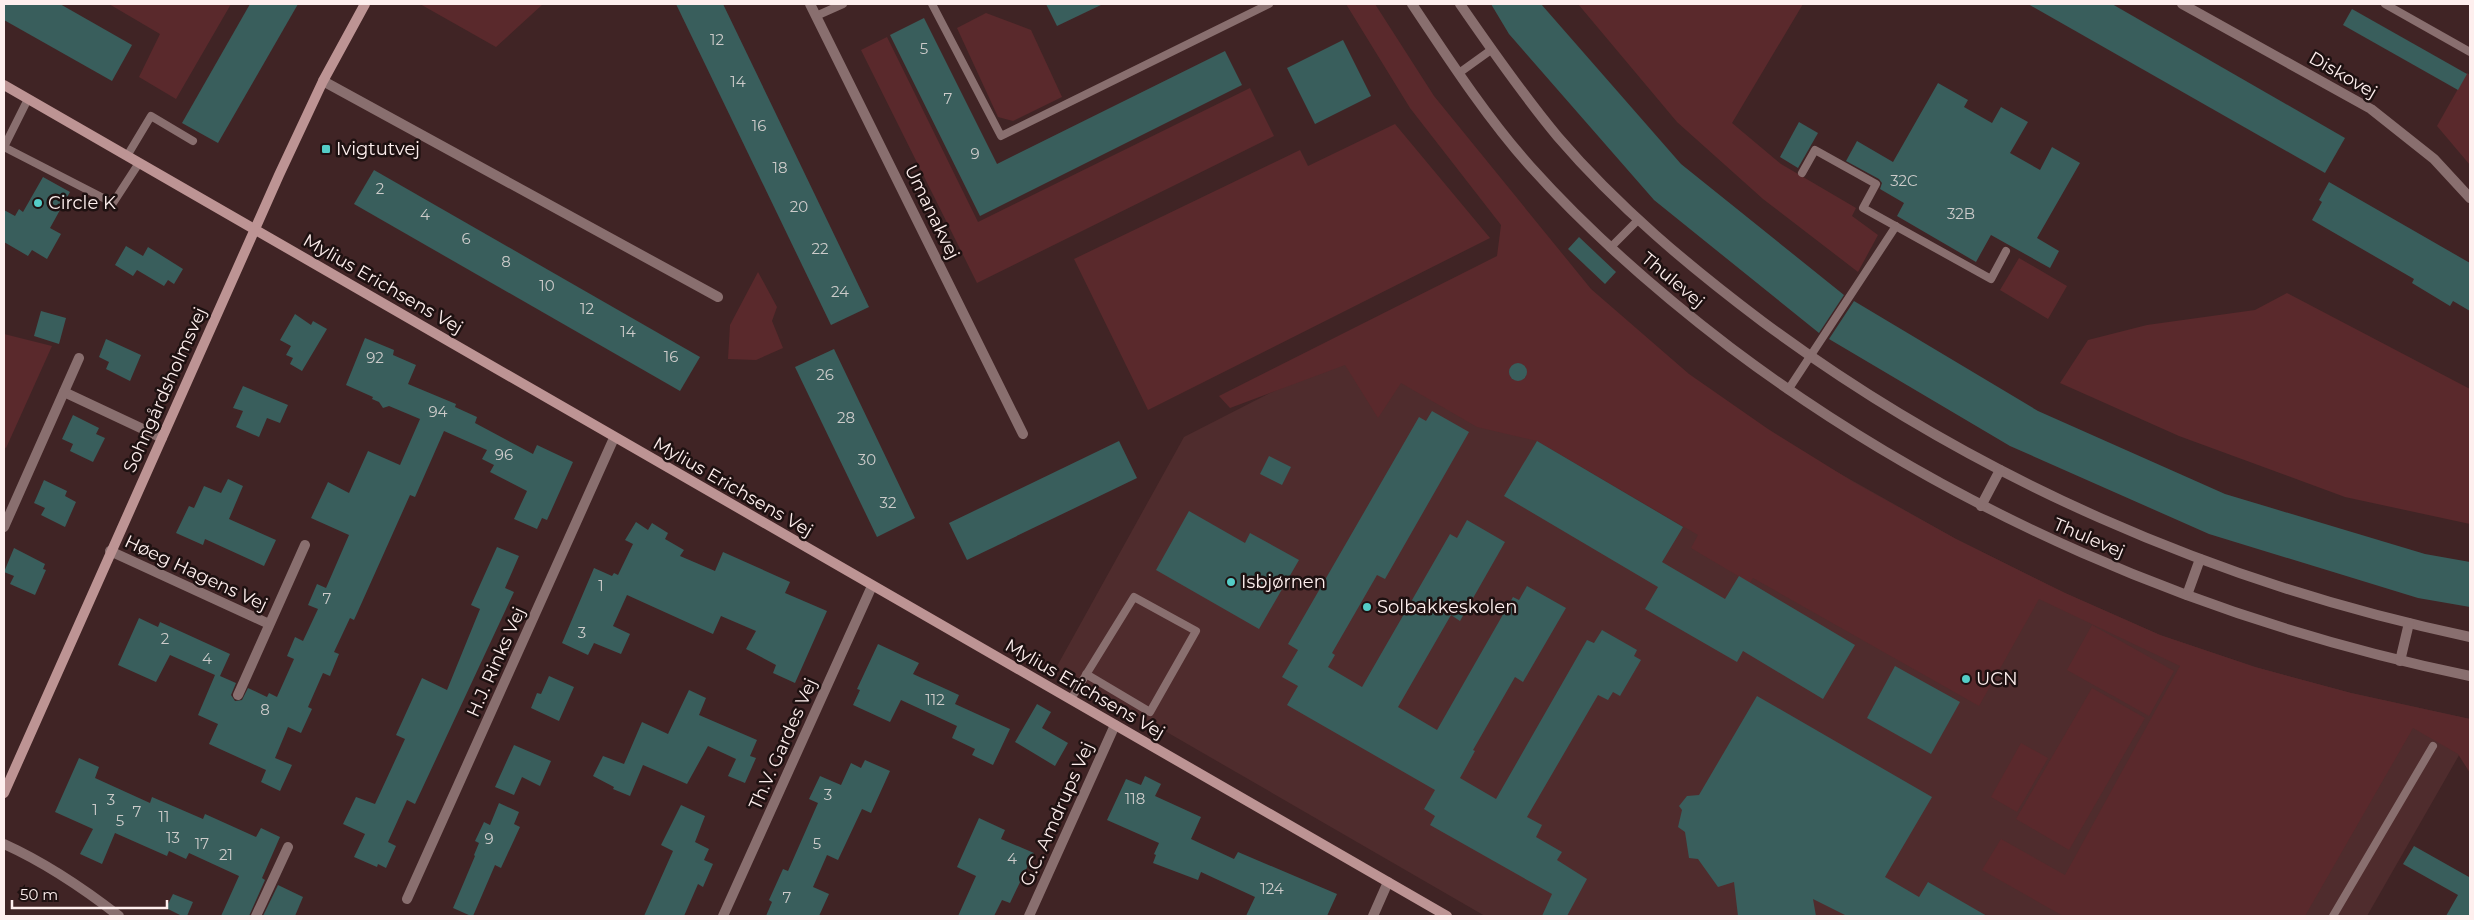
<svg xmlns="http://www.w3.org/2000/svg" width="2474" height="920" font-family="Montserrat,sans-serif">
<rect width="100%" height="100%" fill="#402425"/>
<polygon fill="#4f2c2d" points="1502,293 1812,477 1821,463 1956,539 2065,593 2160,635 2255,667 2351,693 2470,719 2470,736 2367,916 1485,916 1056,668 1184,437 1270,393"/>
<g fill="#5a292c">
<polygon points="109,4 231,4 176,99 139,77 160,34"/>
<polygon points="420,4 543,4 496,47"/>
<polygon points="1346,4 1375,4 1434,96 1591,289 1689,374 1768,429 1855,483 1956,539 2065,593 2160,635 2255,667 2351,693 2470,719 2470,773 2458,754 2413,728 2305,916 2063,916 1982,870 2001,839 2065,875 2180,666 2039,599 1979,706 1753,578 1750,583 1691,548 1698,535 1537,441 1477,427 1401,383 1378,418 1345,365 1230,408 1219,396 1497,256 1501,225 1410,108"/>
<polygon points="1578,4 1803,4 1732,123 1781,164 1856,208 1852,216 1878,235 1858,272 1763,199 1677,122"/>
<polygon points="986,13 1031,30 1062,97 1013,121 998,117 957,28"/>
<polygon points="887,37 978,222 1250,88 1274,136 977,283 861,50"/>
<polygon points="2467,73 2470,75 2470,165 2437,126"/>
<polygon points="1395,124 1490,238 1148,410 1074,259 1300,150 1308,166"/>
<polygon points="2019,258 2067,286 2048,319 2000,290"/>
<polygon points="758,272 777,307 772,321 783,348 756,360 728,359 730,325"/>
<polygon points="2287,293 2470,389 2470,524 2345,497 2179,436 2060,383 2088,340 2147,325 2255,310"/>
<polygon points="4,334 52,346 6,448 4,447"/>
<polygon points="2092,625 2174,671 2149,716 2067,670"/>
<polygon points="2092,688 2145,718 2069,850 2016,819"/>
<polygon points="2021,743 2048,758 2017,812 1991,797"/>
</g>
<g fill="#395e5c">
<polygon points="4,4 60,4 132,45 112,81 4,20"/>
<polygon points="250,4 298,4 218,143 182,123"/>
<polygon points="676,4 723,4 869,307 831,325"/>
<polygon points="1046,4 1103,4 1057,26"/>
<polygon points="1491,4 1541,4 1681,164 1844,295 1819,333 1654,200 1509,34"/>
<polygon points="2028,4 2112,4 2345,138 2325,173"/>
<polygon points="2352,9 2467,74 2458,90 2343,25"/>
<polygon points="924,18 997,164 1225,51 1242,85 980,216 890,35"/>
<polygon points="1343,40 1371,96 1315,124 1287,68"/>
<polygon points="1938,83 1968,100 1964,107 1992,123 2001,107 2028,122 2010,153 2040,170 2052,147 2080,163 2037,238 2059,251 2050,268 1991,235 1976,262 1897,216 1904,203 1880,189 1882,183 1879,179 1846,161 1857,141 1893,162"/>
<polygon points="1799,122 1818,133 1798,168 1780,157"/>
<polygon points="374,170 700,357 680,391 354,204"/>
<polygon points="43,177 70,192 50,228 61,234 47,259 32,250 28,256 4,242 4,210 15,216 19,209 23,212"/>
<polygon points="2329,182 2470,263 2470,311 2453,301 2450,306 2412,283 2414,279 2312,220 2322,202 2319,200"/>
<polygon points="1579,237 1616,272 1605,284 1568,249"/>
<polygon points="126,246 143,256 148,247 183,269 174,284 168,280 164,286 137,270 133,276 115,265"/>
<polygon points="1854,301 2038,411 2225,494 2425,554 2470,562 2470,607 2418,598 2209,534 2010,446 1829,339"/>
<polygon points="41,311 66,318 59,344 34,336"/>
<polygon points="295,314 311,325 313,321 327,329 302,371 290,364 293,358 286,355 291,346 280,340"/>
<polygon points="365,338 394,350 393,355 416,365 408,384 456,404 455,407 477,417 475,423 533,454 537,445 573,462 547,520 542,518 537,529 514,519 527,491 490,472 494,465 482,459 487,450 444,431 415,497 410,495 354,620 350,618 334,652 339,654 330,676 323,673 308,707 312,709 301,733 288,727 275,758 292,765 280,791 261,782 266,770 209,744 218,724 198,715 215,675 170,655 156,682 118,665 139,618 158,627 160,622 230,654 220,676 236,683 231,695 235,701 242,700 248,688 267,697 269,693 277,697 294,659 287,656 295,637 303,641 318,609 308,605 317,584 326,588 349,535 311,518 328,482 349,493 368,451 400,465 420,419 389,406 383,408 379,402 372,399 373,397 346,385"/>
<polygon points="106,339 141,355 130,381 106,369 109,362 99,357"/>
<polygon points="834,349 915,518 877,537 795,367"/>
<circle cx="1518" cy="372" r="9"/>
<polygon points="243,386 288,405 280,423 267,418 259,437 236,427 243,411 233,408"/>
<polygon points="1432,411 1469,432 1385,579 1377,575 1332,653 1335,655 1328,667 1362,687 1450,534 1457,538 1467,520 1505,542 1460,621 1451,615 1398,707 1437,730 1513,597 1519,600 1527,586 1566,608 1523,682 1515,677 1473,750 1475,751 1460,778 1496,799 1587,640 1594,643 1602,630 1637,650 1634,656 1641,660 1620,696 1613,692 1608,700 1598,695 1527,817 1542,825 1536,837 1562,852 1557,860 1587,879 1567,916 1542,916 1552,894 1430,825 1435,816 1424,809 1435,790 1287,705 1298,686 1282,677 1298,650 1288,644 1419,417 1426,421"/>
<polygon points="73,415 99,428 96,434 105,438 93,462 70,451 73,444 62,439"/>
<polygon points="1119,441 1137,478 967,560 949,523"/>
<polygon points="1537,441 1683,527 1662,562 1725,599 1739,576 1855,645 1823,699 1743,651 1737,662 1645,609 1658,587 1504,496"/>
<polygon points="1269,456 1291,467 1282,485 1260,474"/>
<polygon points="228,479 243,486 229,519 276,540 264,566 205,539 203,545 176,533 189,506 194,508 204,486 221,493"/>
<polygon points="44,480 67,491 65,496 76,502 65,527 41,515 45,508 34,503"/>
<polygon points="1189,511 1245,543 1250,533 1299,560 1259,629 1156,570"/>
<polygon points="636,522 648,530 652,523 668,533 665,539 684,550 680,556 715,571 723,552 790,582 785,593 827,611 795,683 773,673 776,665 746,649 756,631 721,616 713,634 627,595 613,626 630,634 621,654 594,643 588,655 562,643 594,568 612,576 614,573 618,575 633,544 625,540"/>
<polygon points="497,547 519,556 505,588 514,592 415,804 407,800 388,842 396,846 386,868 378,864 377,867 354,857 365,834 343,824 356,797 375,804 405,739 396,735 422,678 447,690 480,609 471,605"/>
<polygon points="14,548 45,564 43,569 46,570 35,595 10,584 14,576 4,572"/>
<polygon points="878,644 919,663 913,674 959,695 955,704 1010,729 993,765 972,755 975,749 952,738 957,726 901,700 890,722 853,705 860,690 857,689"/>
<polygon points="1895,666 1960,702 1931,754 1867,718"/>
<polygon points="549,676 574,687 559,721 531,708 537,693 541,694"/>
<polygon points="689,690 706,698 699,715 757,740 750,756 756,758 745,783 728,776 736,759 708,746 687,784 643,765 630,796 613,789 614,787 593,776 603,756 624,764 642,722 668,734"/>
<polygon points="1757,696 1932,797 1885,877 1919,897 1928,882 1987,916 1847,916 1813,899 1816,916 1738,916 1734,882 1718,887 1698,859 1689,858 1685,832 1678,827 1682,810 1679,806 1687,796 1699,795"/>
<polygon points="1037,704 1051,712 1042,728 1068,743 1055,766 1015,742"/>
<polygon points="514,745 551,761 540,786 522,777 514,795 495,787"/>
<polygon points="79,758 99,767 95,778 150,803 152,797 203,819 205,814 256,837 261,828 280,837 262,878 265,880 249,916 221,916 239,876 189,853 186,859 169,851 167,856 115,833 102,864 80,854 93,829 55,812"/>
<polygon points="865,760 890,771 871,813 862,809 838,860 827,855 813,887 829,894 819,916 766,916 772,902 769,900 783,869 788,871 818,803 809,799 820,776 841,785 851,763 861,768"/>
<polygon points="1145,776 1161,784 1155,796 1201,817 1191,839 1234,859 1238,852 1337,894 1327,916 1246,916 1255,897 1201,872 1198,880 1153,863 1156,855 1154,854 1159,843 1107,820 1126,779 1141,785"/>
<polygon points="499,803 519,812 514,824 520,827 501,868 495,865 473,916 471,916 453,908 475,856 474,855 479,843 475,841 484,822 490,825"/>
<polygon points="681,805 705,816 695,842 709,849 704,860 713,864 703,887 698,884 684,916 644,916 673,851 661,845"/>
<polygon points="979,818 1005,830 1001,839 1034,853 1010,903 1002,900 994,916 958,916 976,876 957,867"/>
<polygon points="2414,846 2469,877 2470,874 2470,916 2446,916 2458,895 2403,864"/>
<polygon points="278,885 303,897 295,916 263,916"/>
<polygon points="173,894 193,902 187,916 182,916 166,908"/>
</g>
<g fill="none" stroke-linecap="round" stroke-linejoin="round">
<g stroke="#896f6f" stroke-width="8">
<polyline points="932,4 1001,136 1269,4"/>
<polyline points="2385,4 2470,52"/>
<polyline points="816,16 843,4"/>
<polyline points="1459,73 1491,50"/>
<polyline points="28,99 4,147 113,203 139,163"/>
<polyline points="127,156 151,116 193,141"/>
<polyline points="1802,173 1815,150 1876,184 1863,208 1991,279 2006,251"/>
<polyline points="1610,248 1638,220"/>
<polyline points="1788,390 1896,226"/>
<polyline points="1071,699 1134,597 1196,631 1150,712 1086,674"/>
<polyline points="2333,916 2433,746"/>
</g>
<g stroke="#896f6f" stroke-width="10">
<polyline points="810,4 1023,434"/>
<path d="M1412,4C1448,58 1487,118 1530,166C1591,234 1659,293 1731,348C1949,512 2204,621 2470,676"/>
<path d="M1460,4C1491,49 1523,95 1558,137C1618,207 1690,267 1763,322C1972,477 2216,584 2470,637"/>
<polyline points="2182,4 2371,109 2434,159 2470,198"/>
<polyline points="323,81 718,297"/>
<polyline points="64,392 162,438"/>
<polyline points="1981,506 2000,470"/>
<polyline points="4,527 79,358"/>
<polyline points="110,551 269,624"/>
<polyline points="2187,595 2200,559"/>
<polyline points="2400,661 2409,623"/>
<polyline points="238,695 305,545"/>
<path d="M4,844C46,863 83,888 119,916"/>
<polyline points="407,899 614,438"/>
<polyline points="256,916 288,847"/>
<polyline points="723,916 872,586"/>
<polyline points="1029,916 1115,725"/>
<polyline points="1373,916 1388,882"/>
</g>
<g stroke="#bd9494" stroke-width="10">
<polyline points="4,85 1447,916"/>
<polyline points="4,793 279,175 323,81 365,4"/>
</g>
</g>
<g fill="#54cdc7" stroke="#1e1111" stroke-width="2">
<rect x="321" y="144" width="10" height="10" rx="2.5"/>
<circle cx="38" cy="203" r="5"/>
<circle cx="1231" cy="582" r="5"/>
<circle cx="1367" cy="607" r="5"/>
<circle cx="1966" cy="679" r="5"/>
</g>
<g text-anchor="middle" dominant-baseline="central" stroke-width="5" stroke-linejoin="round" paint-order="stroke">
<g font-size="15" fill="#cdcbca">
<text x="717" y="39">12</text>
<text x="924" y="48">5</text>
<text x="738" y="81">14</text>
<text x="948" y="98">7</text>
<text x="759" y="125">16</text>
<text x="975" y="153">9</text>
<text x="780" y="167">18</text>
<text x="1904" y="180">32C</text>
<text x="380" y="188">2</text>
<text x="799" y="206">20</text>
<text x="1961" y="213">32B</text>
<text x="425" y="214">4</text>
<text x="466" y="238">6</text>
<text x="820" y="248">22</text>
<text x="506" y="261">8</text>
<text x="547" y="285">10</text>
<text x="840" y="291">24</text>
<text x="587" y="308">12</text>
<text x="628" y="331">14</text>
<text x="671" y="356">16</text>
<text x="375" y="357">92</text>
<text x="825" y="374">26</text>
<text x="438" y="411">94</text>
<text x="846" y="417">28</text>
<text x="504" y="454">96</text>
<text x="867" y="459">30</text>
<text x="888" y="502">32</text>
<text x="601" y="585">1</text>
<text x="327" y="598">7</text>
<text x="582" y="632">3</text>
<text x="165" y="638">2</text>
<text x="207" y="658">4</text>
<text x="935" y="699">112</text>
<text x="265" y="709">8</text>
<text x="828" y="794">3</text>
<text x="1135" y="798">118</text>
<text x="111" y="799">3</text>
<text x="95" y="809">1</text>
<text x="137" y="811">7</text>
<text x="164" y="816">11</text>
<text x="120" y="820">5</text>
<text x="173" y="837">13</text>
<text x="489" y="838">9</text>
<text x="202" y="843">17</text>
<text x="817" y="843">5</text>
<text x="226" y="854">21</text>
<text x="1012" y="858">4</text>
<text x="1272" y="888">124</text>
<text x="787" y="897">7</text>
</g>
<g font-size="18" fill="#feefee" stroke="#1e1111">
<text transform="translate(2343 75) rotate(30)">Diskovej</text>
<text transform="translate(932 212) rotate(64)">Umanakvej</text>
<text transform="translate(1673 280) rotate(40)">Thulevej</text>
<text transform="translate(383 284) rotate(30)">Mylius Erichsens Vej</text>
<text transform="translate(165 390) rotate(-66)">Sohngårdsholmsvej</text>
<text transform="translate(733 487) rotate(30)">Mylius Erichsens Vej</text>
<text transform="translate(2089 538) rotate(23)">Thulevej</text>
<text transform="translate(196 573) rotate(25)">Høeg Hagens Vej</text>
<text transform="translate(496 662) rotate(-66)">H.J. Rinks Vej</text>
<text transform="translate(1085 689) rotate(30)">Mylius Erichsens Vej</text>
<text transform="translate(783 744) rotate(-66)">Th.V. Gardes Vej</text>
<text transform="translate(1057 814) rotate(-66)">G.C. Amdrups Vej</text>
</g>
<g font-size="18" fill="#feefee" stroke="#1e1111" text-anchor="start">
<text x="336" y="149">Ivigtutvej</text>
<text x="48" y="203">Circle K</text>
<text x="1241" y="582">Isbjørnen</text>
<text x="1377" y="607">Solbakkeskolen</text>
<text x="1976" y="679">UCN</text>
</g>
</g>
<rect width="2474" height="920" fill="none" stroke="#feefee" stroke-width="10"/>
<path d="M12 900v8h155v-8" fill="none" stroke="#feefee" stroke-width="2.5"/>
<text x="20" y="900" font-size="15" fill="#feefee" stroke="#1e1111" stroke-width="4" paint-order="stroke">50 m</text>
</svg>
